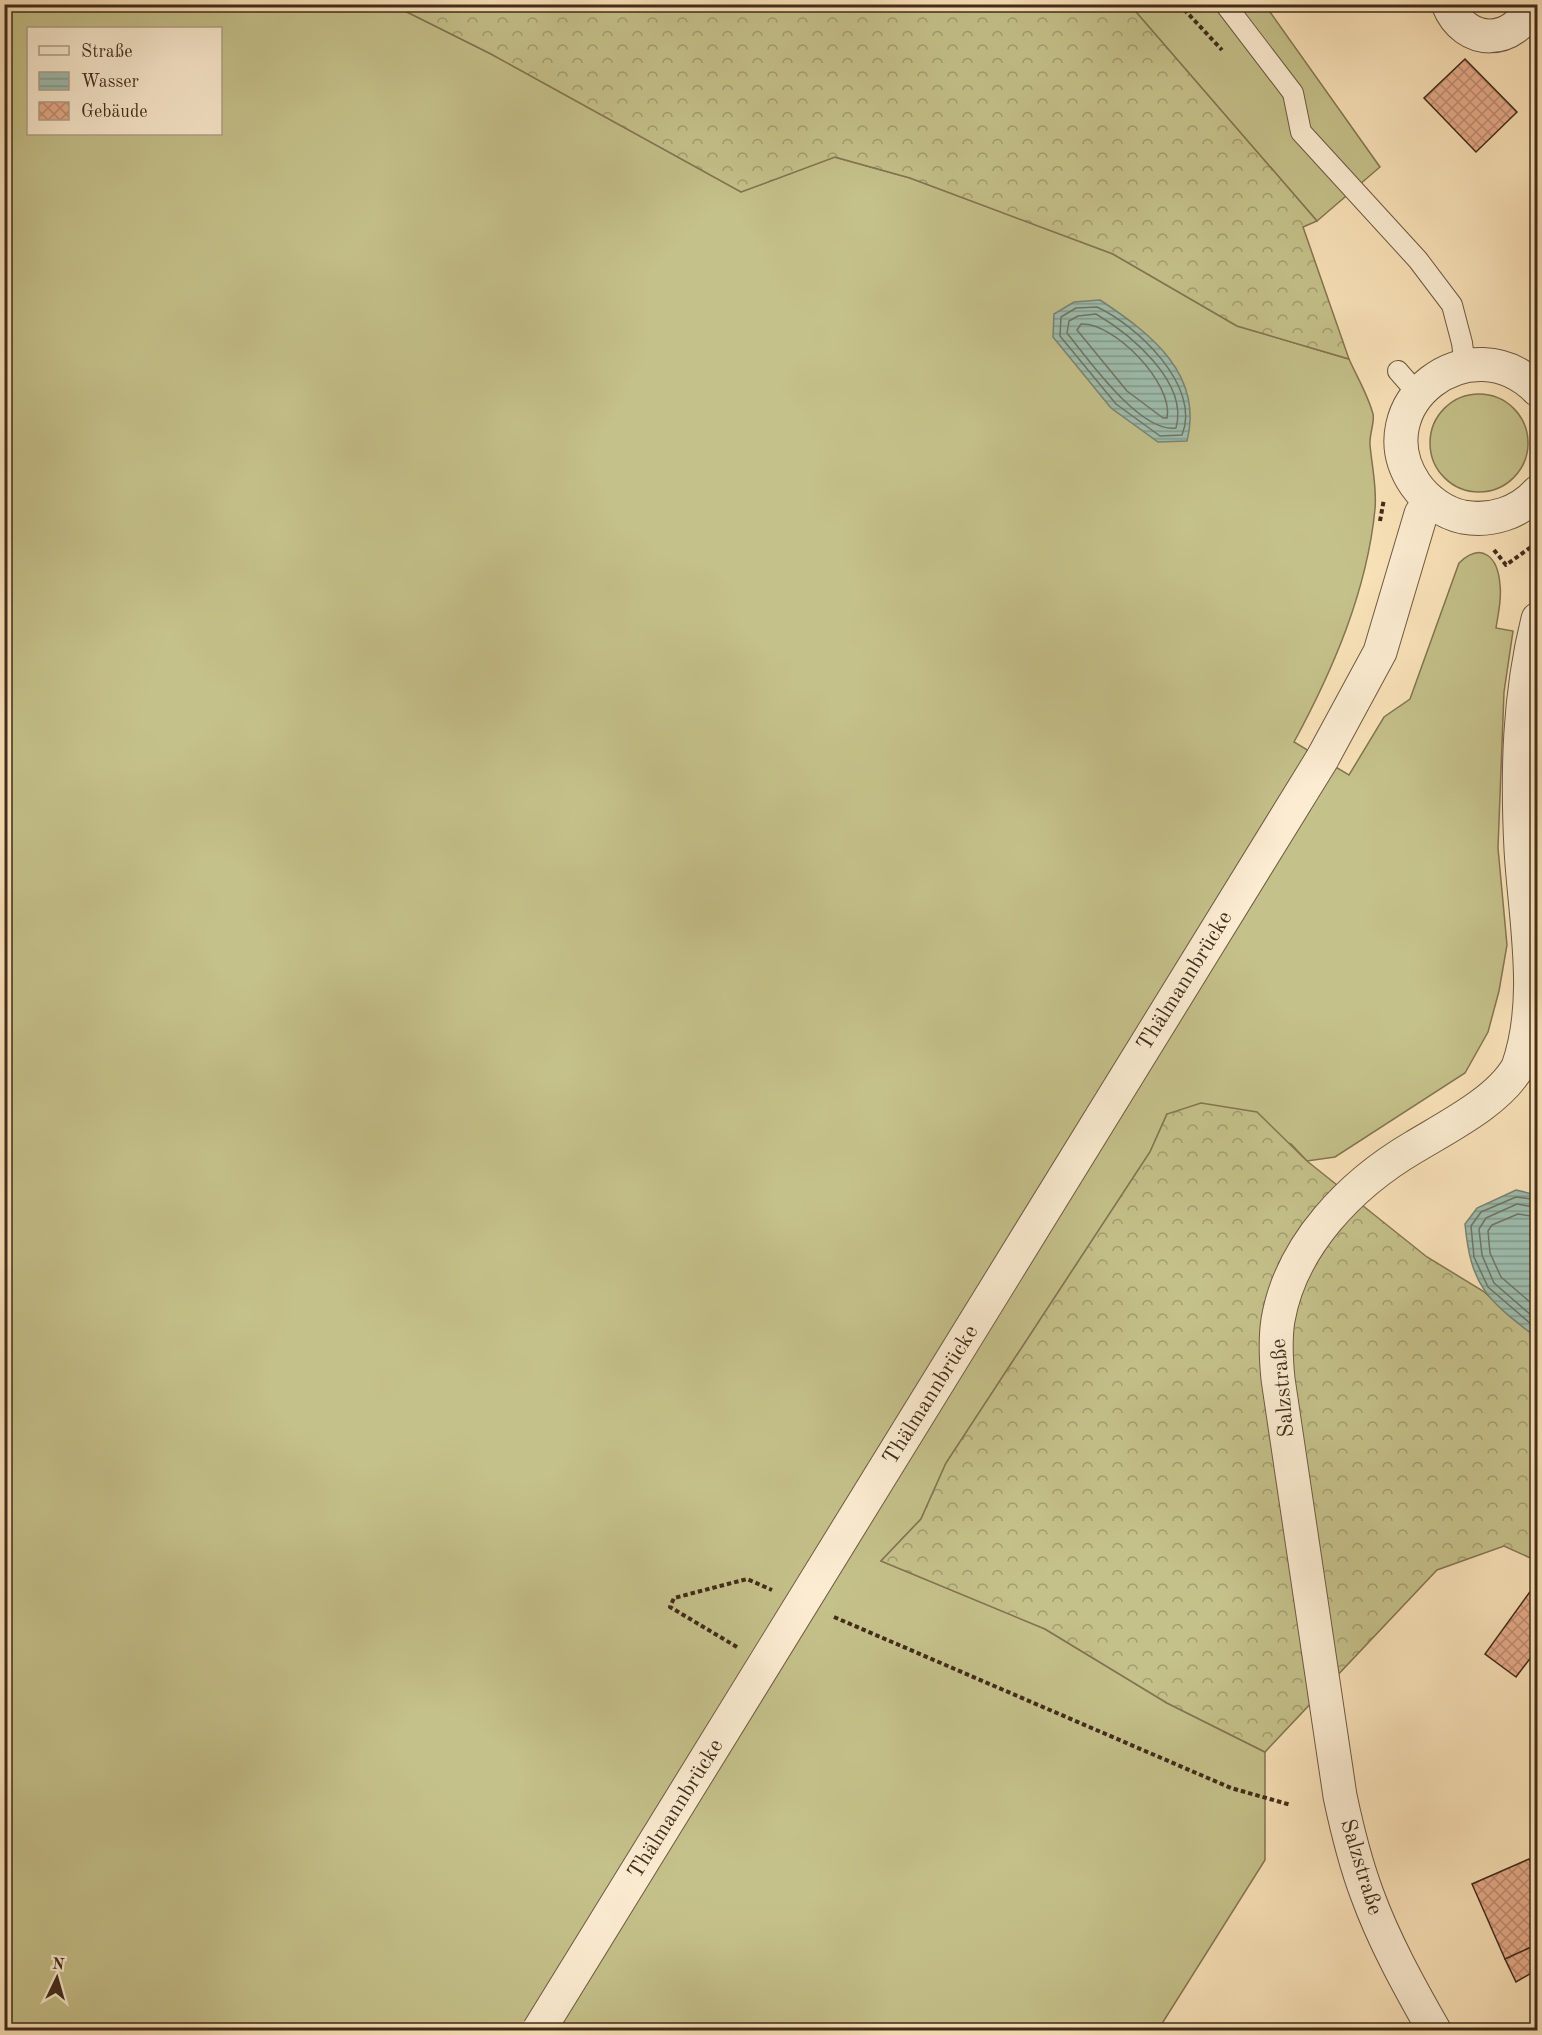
<svg xmlns="http://www.w3.org/2000/svg" width="1542" height="2035" font-family="'Old Standard TT',serif">
<defs>
<pattern id="forest-crowns" width="20" height="18" patternUnits="userSpaceOnUse" patternTransform="scale(1.5)"><rect width="20" height="18" fill="#c5c18a"/><path d="M2 6a3 3 0 1 1 6 0M12 15a3 3 0 1 1 6 0" fill="none" stroke="#a29d70"/></pattern>
<pattern id="water-rules" width="6" height="5" patternUnits="userSpaceOnUse" patternTransform="scale(1.5)"><rect width="6" height="5" fill="#9ebeaf"/><path d="M0 2.5h6" fill="none" stroke="#829b8e"/></pattern>
<pattern id="building-cross-hatch" width="8" height="8" patternUnits="userSpaceOnUse" patternTransform="scale(1.5)"><rect width="8" height="8" fill="#e7ac8c"/><path d="M0 0l8 8M0 8l8-8" fill="none" stroke="#bd8c72"/></pattern>
</defs>
<rect width="100%" height="100%" fill="#fae3b9"/>
<filter id="stains"><feTurbulence type="fractalNoise" baseFrequency=".00333" numOctaves="4"/><feColorMatrix values="0 0 0 0 .2 0 0 0 0 .09 0 0 0 0 .02 0 0 0 .5 -.17"/></filter>
<radialGradient id="worn" r=".72"><stop offset=".6" stop-color="#630" stop-opacity="0"/><stop offset="1" stop-color="#630" stop-opacity=".3"/></radialGradient>
<g fill="#c5c18a" stroke="#837652" stroke-width="1.5" fill-rule="evenodd">
<path d="M5,5H393L491,54L741,192L834,157L910,178L1113,254L1237,326L1349,359C1357,377 1368,395 1373,414C1375,422 1369,435 1370,445C1372,467 1377,487 1375,509C1367,591 1333,670 1294,742L1349,775L1384,717L1410,699L1459,563C1482,541 1498,557 1500,585C1502,599 1498,614 1496,628L1513,631L1504,692L1498,848L1507,945L1499,991L1488,1032L1465,1073L1335,1157L1307,1161L1291,1144L1167,1114L1150,1152L946,1463L921,1519L881,1561L1045,1629L1167,1703L1265,1752V1860L1158,2030H5ZM28,28H220V134H28Z"/>
<polygon points="1130,5 1265,5 1380,167 1317,221"/>
<circle cx="1479" cy="443" r="49"/>
</g>
<g fill="url(#forest-crowns)" stroke="#837652" stroke-width="1.5">
<polygon points="393,5 1130,5 1317,221 1303,227 1349,359 1237,326 1113,254 910,178 835,157 741,192 491,54"/>
<polygon points="1201,1103 1257,1112 1307,1161 1427,1257 1483,1291 1537,1338 1537,1561 1504,1546 1437,1570 1265,1752 1167,1703 1045,1629 881,1561 921,1519 946,1463 1150,1152 1167,1114"/>
</g>
<g fill="url(#water-rules)" stroke="#798473" stroke-width="1.5">
<path d="M1100,300C1150,333 1204,374 1187,441L1158,442L1111,408L1053,337L1054,314L1074,302Z"/>
<path d="M1516,1190L1537,1195V1338C1488,1300 1471,1288 1465,1224L1477,1208Z"/>
</g>
<g fill="none" stroke-linecap="round" stroke-linejoin="round">
<g stroke="#707564" stroke-width="1.5">
<path d="M1097,307C1136,325 1202,386 1182,435L1160,436L1116,404L1060,336L1061,317L1076,308Z"/>
<path d="M1096,314C1130,334 1189,382 1176,428C1140,433 1088,359 1067,333L1069,321L1078,316Z"/>
<path d="M1081,324C1114,322 1174,384 1167,418H1163L1127,391L1077,330Z"/>
<polyline points="1538,1200 1516,1197 1481,1212 1471,1226 1474,1257 1488,1287 1538,1330"/>
<polyline points="1538,1208 1517,1204 1486,1218 1479,1229 1482,1255 1494,1283 1538,1321"/>
<polyline points="1538,1217 1518,1214 1492,1225 1488,1231 1490,1253 1501,1277 1538,1309"/>
</g>
</g>
<g fill="url(#building-cross-hatch)" stroke="#412c1a" stroke-width="1.5">
<polygon points="1465,59 1517,112 1476,152 1424,98"/>
<polygon points="1532,1589 1538,1593 1538,1648 1516,1677 1485,1654"/>
<polygon points="1529,1859 1538,1878 1538,1944 1505,1959 1472,1884"/>
<polygon points="1538,1944 1538,1969 1516,1982 1505,1959"/>
</g>
<g fill="none" stroke-linecap="round" stroke-linejoin="round">
<defs>
<g id="service">
<polyline points="1225,4 1293,93 1301,132 1418,260 1452,305 1462,343 1465,366"/>
<polyline points="1398,371 1418,394"/>
</g>
<path id="minor" d="M1448,4C1465,47 1515,46 1532,4"/>
<g id="tertiary">
<path d="M1538,390C1471,321 1362,405 1415,484C1426,500 1444,513 1463,517C1491,522 1519,513 1538,492"/>
<polyline points="1322,759 1380,652 1421,514 1430,501"/>
<path d="M1434,2030C1409,1986 1384,1941 1367,1894C1355,1862 1347,1829 1340,1796L1278,1379C1276,1359 1275,1339 1278,1320C1291,1245 1351,1184 1414,1147C1447,1127 1499,1101 1518,1067C1542,999 1525,920 1521,849C1517,771 1519,695 1538,619"/>
</g>
</defs>
<use href="#service" stroke="#6f5a42" stroke-width="22"/>
<use href="#minor" stroke="#6f5a42" stroke-width="35"/>
<use href="#tertiary" stroke="#6f5a42" stroke-width="35"/>
<g stroke="#412c1a" stroke-width="4" stroke-dasharray="4.5 3" stroke-linecap="butt">
<polyline points="1179,4 1222,50"/>
<polyline points="1380,521 1384,499"/>
<polyline points="1494,550 1506,565 1538,542"/>
<polyline points="834,1617 1231,1788 1291,1805"/>
<polyline points="737,1647 670,1607 674,1598 747,1579 772,1590"/>
</g>
<use href="#service" stroke="#fcedd2" stroke-width="20"/>
<use href="#minor" stroke="#fcedd2" stroke-width="33"/>
<use href="#tertiary" stroke="#fcedd2" stroke-width="33"/>
<defs>
<polyline id="tertiary-bridge" points="539,2030 1322,759"/>
</defs>
<use href="#tertiary-bridge" stroke="#6f5a42" stroke-width="35" stroke-linecap="butt"/>
<use href="#tertiary-bridge" stroke="#fcedd2" stroke-width="33"/>
</g>
<g text-anchor="middle" dominant-baseline="central" stroke-width="4.5" stroke-linejoin="round" paint-order="stroke">
<g font-size="22" fill="#412c1a" stroke="#fcedd2">
<text transform="translate(1185 981) rotate(-58)">Thälmannbrücke</text>
<text transform="translate(1283 1388) rotate(-95)">Salzstraße</text>
<text transform="translate(931 1395) rotate(-58)">Thälmannbrücke</text>
<text transform="translate(676 1809) rotate(-58)">Thälmannbrücke</text>
<text transform="translate(1361 1867) rotate(73)">Salzstraße</text>
</g>
</g>
<rect width="1542" height="2035" fill="none" stroke="#fae3b9" stroke-width="24"/>
<rect x="6" y="6" width="1530" height="2023" fill="none" stroke="#412c1a" stroke-width="3"/>
<rect x="12" y="12" width="1518" height="2011" fill="none" stroke="#412c1a" stroke-width="1.5"/>
<rect x="27" y="27" width="195" height="108" fill="#fcedd2" stroke="#b1a088" stroke-width="1.5"/>
<rect x="39" y="46" width="30" height="9" fill="#fcedd2" stroke="#b1a088" stroke-width="1.5"/>
<text x="81" y="57" font-size="18" fill="#412c1a">Straße</text>
<rect x="39" y="72" width="30" height="18" fill="url(#water-rules)" stroke="#b1a088" stroke-width="1.5"/>
<text x="81" y="87" font-size="18" fill="#412c1a">Wasser</text>
<rect x="39" y="102" width="30" height="18" fill="url(#building-cross-hatch)" stroke="#b1a088" stroke-width="1.5"/>
<text x="81" y="117" font-size="18" fill="#412c1a">Gebäude</text>
<g transform="translate(57 1978) rotate(5)" stroke="#fcedd2" stroke-width="4.5" paint-order="stroke">
<path d="M0-4.5L10 22L0 15L-10 22Z" fill="#412c1a"/>
<text y="-9" font-size="16" font-weight="bold" text-anchor="middle" fill="#412c1a">N</text>
</g>
<rect width="100%" height="100%" filter="url(#stains)"/>
<rect width="100%" height="100%" fill="url(#worn)"/>
</svg>
